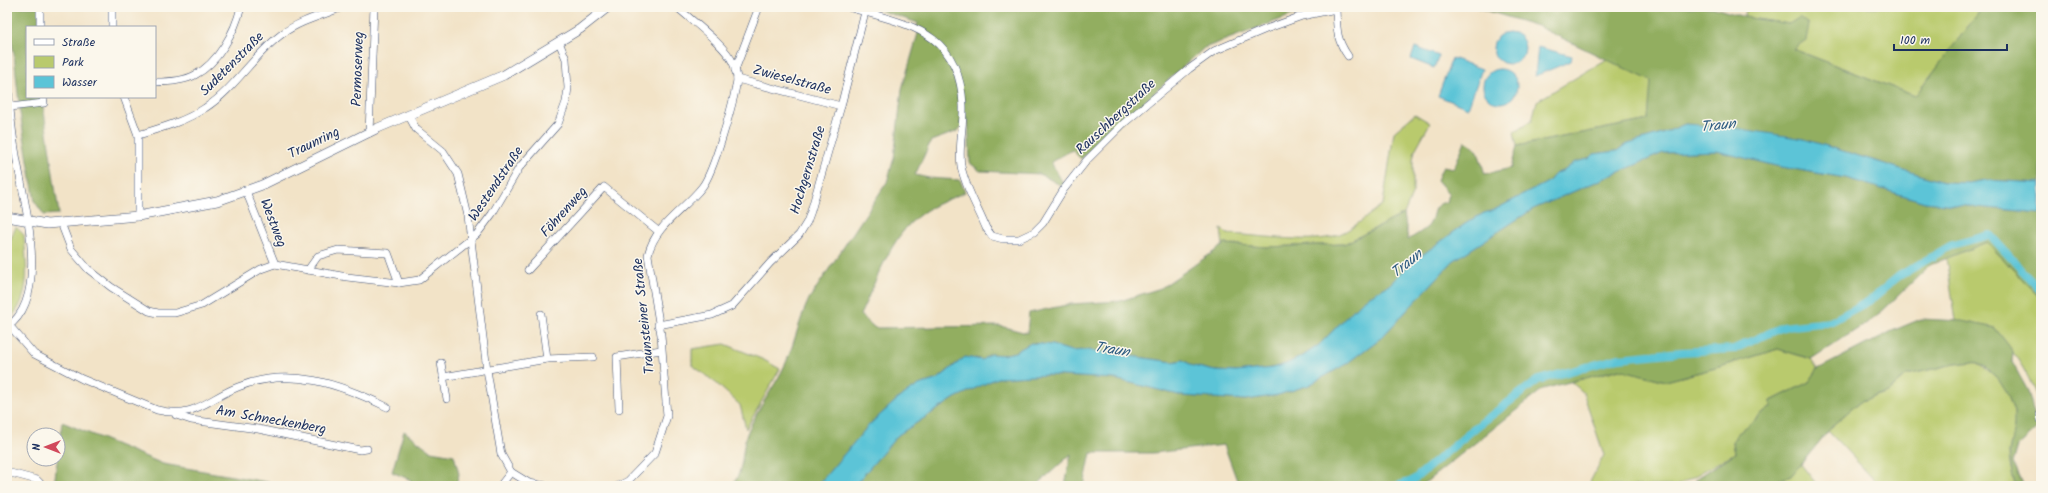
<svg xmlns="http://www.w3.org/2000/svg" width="2048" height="493" font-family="Kalam,sans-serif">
<rect width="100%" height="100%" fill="#fbf7ec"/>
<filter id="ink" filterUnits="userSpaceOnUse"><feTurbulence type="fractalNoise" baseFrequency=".025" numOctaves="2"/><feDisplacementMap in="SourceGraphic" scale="8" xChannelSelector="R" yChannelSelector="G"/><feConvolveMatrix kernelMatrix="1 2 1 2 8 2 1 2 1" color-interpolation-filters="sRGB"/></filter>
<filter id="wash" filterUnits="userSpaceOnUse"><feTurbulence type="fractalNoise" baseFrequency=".012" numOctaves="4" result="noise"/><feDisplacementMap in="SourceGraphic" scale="16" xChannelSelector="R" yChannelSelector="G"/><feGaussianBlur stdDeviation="0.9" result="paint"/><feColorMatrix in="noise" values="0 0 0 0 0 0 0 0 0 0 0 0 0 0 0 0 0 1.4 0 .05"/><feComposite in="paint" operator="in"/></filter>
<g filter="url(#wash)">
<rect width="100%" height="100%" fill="#f2e3c7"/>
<g fill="#b9ca6d" stroke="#6a7c66">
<polygon points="1747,7 1983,7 1915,96 1793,49 1789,24 1744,17"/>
<polygon points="1607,59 1652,81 1648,120 1517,146 1514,132 1532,120 1537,101"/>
<path d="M1415,114L1430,123L1415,150L1413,160V192L1404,214L1344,244L1266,247L1225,244L1223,246L1221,229L1228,234C1255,235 1307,243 1331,237C1351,232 1367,216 1383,204L1394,132Z"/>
<path d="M16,227L24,235C26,264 33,300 7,321V247Z"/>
<path d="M1987,242L2041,299V410C2033,379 2015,354 1995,328L1956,321L1946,258Z"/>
<polygon points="725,344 764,360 780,369 746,429 740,405 716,383 692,365 692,349"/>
<polygon points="1778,349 1811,359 1818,369 1809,382 1771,401 1771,407 1736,435 1733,443 1735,453 1677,486 1588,486 1604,455 1583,392 1571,382 1620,369 1666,381 1723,366"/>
<path d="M1973,362C1999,372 2018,400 2014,428C2014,436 2010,444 2009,453C2009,464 2012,475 2016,486H1880L1828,431L1835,423L1861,401L1888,392L1907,375L1954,364Z"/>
<polygon points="1800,463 1818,486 1760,486 1791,476"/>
</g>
<g fill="#92ae60" stroke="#566e5f">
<polygon points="9,7 39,7 39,27 27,27 27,97 42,97 42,102 19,104 14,54 7,17"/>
<path d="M870,7H1314L1204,48L1081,159L1072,150L1051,162L1064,185L1062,186L1040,174L980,171L970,163L968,118L958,131L931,141L915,175L929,178L960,180L965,192C951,199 934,204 921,214C891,235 876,282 860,315L875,328L1000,326L1027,333L1029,313L1071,304L1120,301L1161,288L1225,244L1266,247L1344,244L1404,214L1408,240C1414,236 1425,230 1429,225C1436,213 1430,205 1447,202L1449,194L1437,180L1443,166L1454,168L1465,141C1480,148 1480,160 1485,174L1511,168L1517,146L1648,120L1651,81L1537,26L1475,7H1712L1744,17L1789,24L1800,17L1809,24L1806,40L1793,49L1915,96L1983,7H2041V183L1986,180L1969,183L1943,182L1804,139L1685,124L1662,134L1625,145L1617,151L1594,154L1589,159L1575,162L1565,170L1555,174L1548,182L1494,210L1484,213L1465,224L1411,263L1389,285L1363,300L1319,345L1303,356L1286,364L1272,368L1236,372L1215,371L1193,366L1183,360L1173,362L1087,350L1071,351L1052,345L1031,343L1015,352L1003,355L990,354L982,360L976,358L957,363L938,379L919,385L900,397L869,425L817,486H731C746,471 740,447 749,429C758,409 772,390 782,371C794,348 798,322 809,299L887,182L894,158L902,89L919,30L916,29L918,23Z"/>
<polygon points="43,105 59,214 44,215 35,202 19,107"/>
<polygon points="1717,151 1776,166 1846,178 1925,202 2041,213 2041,299 1987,242 1930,265 1876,317 1811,359 1778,349 1723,366 1666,381 1619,369 1543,389 1421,486 1239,486 1224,445 1153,453 1091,453 1084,486 1065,486 1071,454 1036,486 854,486 898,435 955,398 997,378 1047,375 1115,379 1183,396 1246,400 1278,395 1309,385 1346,364 1382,337 1453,261 1533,209 1663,153"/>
<polygon points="1921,319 1962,321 1995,328 2013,351 2012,362 2028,391 2038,428 2018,446 2013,463 2024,486 2016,486 2012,474 2009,452 2014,428 2014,411 2008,395 1998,379 1986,367 1973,362 1954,364 1907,375 1888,392 1861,401 1835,423 1791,476 1760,486 1696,486 1696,479 1735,453 1733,443 1736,435 1771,407 1771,401 1809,382 1818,369 1892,331"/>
<polygon points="62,422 163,464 290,486 54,486"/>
<polygon points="404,431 431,451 454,455 459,474 456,486 410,486 411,480 392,472"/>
</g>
<g fill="#5bc4d7" stroke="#3b7a9a">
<circle cx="1509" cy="48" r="16"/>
<polygon points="1415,47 1439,56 1434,68 1411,59"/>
<polygon points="1538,47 1572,56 1571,61 1535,76"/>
<polygon points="1452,58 1482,69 1468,108 1438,96"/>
<circle cx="1500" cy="86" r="17"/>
<polygon points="1685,124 1735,128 1804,139 1943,182 1969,183 1986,180 2041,183 2041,213 1925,202 1846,178 1776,166 1717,151 1663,153 1533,209 1453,261 1382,337 1346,364 1309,385 1278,395 1246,400 1183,396 1115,379 1047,375 997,378 955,398 898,435 854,486 817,486 869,425 900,397 919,385 938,379 965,357 982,360 990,354 1003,355 1015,352 1031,343 1052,345 1071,351 1087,350 1173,362 1183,360 1193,366 1215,371 1236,372 1272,368 1286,364 1303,356 1319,345 1363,300 1389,285 1411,263 1465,224 1484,213 1494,210 1548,182 1555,174 1565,170 1575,162 1589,159 1594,154 1617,151 1625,145 1662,134"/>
</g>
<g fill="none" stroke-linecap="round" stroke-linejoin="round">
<polyline stroke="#5bc4d7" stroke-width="8" points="1396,486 1412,481 1480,424 1538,380 1619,358 1681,352 1734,349 1783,327 1830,322 1869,301 1899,276 1952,245 1990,235 2041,291"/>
</g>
</g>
<g filter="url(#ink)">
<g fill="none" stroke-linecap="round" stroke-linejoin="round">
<defs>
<g id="minor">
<polyline points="112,7 112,27"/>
<path d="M848,7C907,25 959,29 963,105C964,125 958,146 961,166C965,187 978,208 986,228L992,236L1003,239H1019L1034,232L1043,223L1064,189L1087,160L1123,124L1189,69L1214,51L1266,29L1302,16L1336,9C1337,29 1336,39 1348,56"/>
<polyline points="40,27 40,7"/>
<polyline points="735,70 759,7"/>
<path d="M7,73C9,100 11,128 16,155C23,199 52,297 7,327"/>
<polyline points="737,79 841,106"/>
<path d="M155,82C167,82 184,81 195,75C218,63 235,32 241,7"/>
<polyline points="124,97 138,135 138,216"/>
<polyline points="10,107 44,103 43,97"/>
<polyline points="409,116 416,129 443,151 458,174 468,216 487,370 501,454 511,472 529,483 546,486"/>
<polyline points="369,133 374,7"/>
<path d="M138,135C161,128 184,122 205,108C235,89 253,55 282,34C299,21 323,15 343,7"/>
<polyline points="246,191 275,264"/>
<polyline points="61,223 71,249 88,269 111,287 149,311 158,313 175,313 202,305 261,269 275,264 347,277 399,283 419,280 477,234 492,214 519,168 558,124 566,102 568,88 566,59 559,42"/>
<polyline points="308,270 318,256 338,250 388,253 399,283"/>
<polyline points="528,270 604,187 658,231"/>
<polyline points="541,314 547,359"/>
<path d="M9,325L34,354L82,379L157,410C196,419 205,400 238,387C290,366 340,384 387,407"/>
<polyline points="658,325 712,315 732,306 770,263 799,235 807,222 811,211 841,106 865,12"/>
<polyline points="441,363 447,399"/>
<polyline points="443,377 547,359 593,357"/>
<polyline points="619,409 617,357 661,350"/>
<polyline points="176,415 191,420 258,429 360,450 367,449"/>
<polyline points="2040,415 2041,420"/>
<polyline points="7,472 37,480 43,486"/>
<polyline points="500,486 511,472"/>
<path d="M618,486L628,481L655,453L667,416L661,335L648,255C655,225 684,210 702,187C714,172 734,101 737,80C737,76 735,67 733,63C726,46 691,20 677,7"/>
</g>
<polyline id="tertiary" points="7,217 47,224 138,216 217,201 262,185 378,128 504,75 580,29 608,7"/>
</defs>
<use href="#minor" stroke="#3b4a6e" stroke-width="8"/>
<use href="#tertiary" stroke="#3b4a6e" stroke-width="10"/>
<use href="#minor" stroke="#fff" stroke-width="7"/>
<use href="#tertiary" stroke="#fff" stroke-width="9"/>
</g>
</g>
<g text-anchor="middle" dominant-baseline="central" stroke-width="3" stroke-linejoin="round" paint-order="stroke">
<g font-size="14" fill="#1b2f5e" stroke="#fbf7ec">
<text transform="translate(232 64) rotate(-45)">Sudetenstraße</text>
<text transform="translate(358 69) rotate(-88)">Permoserweg</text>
<text transform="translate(792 80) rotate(15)">Zwieselstraße</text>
<text transform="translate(1116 117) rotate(-43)">Rauschbergstraße</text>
<text transform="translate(314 143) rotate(-26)">Traunring</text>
<text transform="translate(808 170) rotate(-73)">Hochgernstraße</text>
<text transform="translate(496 184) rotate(-56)">Westendstraße</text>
<text transform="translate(564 212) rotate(-48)">Föhrenweg</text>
<text transform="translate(273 223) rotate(69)">Westweg</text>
<text transform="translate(644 316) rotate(-96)">Traunsteiner Straße</text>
<text transform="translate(271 420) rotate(10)">Am Schneckenberg</text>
</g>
<g font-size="15" font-style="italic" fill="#2e5c82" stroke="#fbf7ec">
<text transform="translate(1718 126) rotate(-6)">Traun</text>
<text transform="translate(1407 264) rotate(-39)">Traun</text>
<text transform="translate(1112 350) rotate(9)">Traun</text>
</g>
</g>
<rect width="2048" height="493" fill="none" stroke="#fbf7ec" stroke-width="24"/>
<rect x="26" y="26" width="130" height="72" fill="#fbf7ec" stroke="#a1a7b3"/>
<rect x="34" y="39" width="20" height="6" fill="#ffffff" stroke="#a1a7b3"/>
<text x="62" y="46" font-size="12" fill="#1b2f5e">Straße</text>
<rect x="34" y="56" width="20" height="12" fill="#b9ca6d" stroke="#a1a7b3"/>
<text x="62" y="66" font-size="12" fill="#1b2f5e">Park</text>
<rect x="34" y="76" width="20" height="12" fill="#5bc4d7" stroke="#a1a7b3"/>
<text x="62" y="86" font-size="12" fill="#1b2f5e">Wasser</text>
<g transform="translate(46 447) rotate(270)"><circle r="19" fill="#fbf7ec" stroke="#a1a7b3"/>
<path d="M0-3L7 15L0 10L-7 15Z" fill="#d1495b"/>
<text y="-6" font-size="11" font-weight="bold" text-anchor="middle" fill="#1b2f5e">N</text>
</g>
<path d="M1894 44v6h113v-6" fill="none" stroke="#1b2f5e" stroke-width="2"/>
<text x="1900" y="44" font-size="12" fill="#1b2f5e" stroke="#fbf7ec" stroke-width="3" paint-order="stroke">100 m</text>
</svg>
